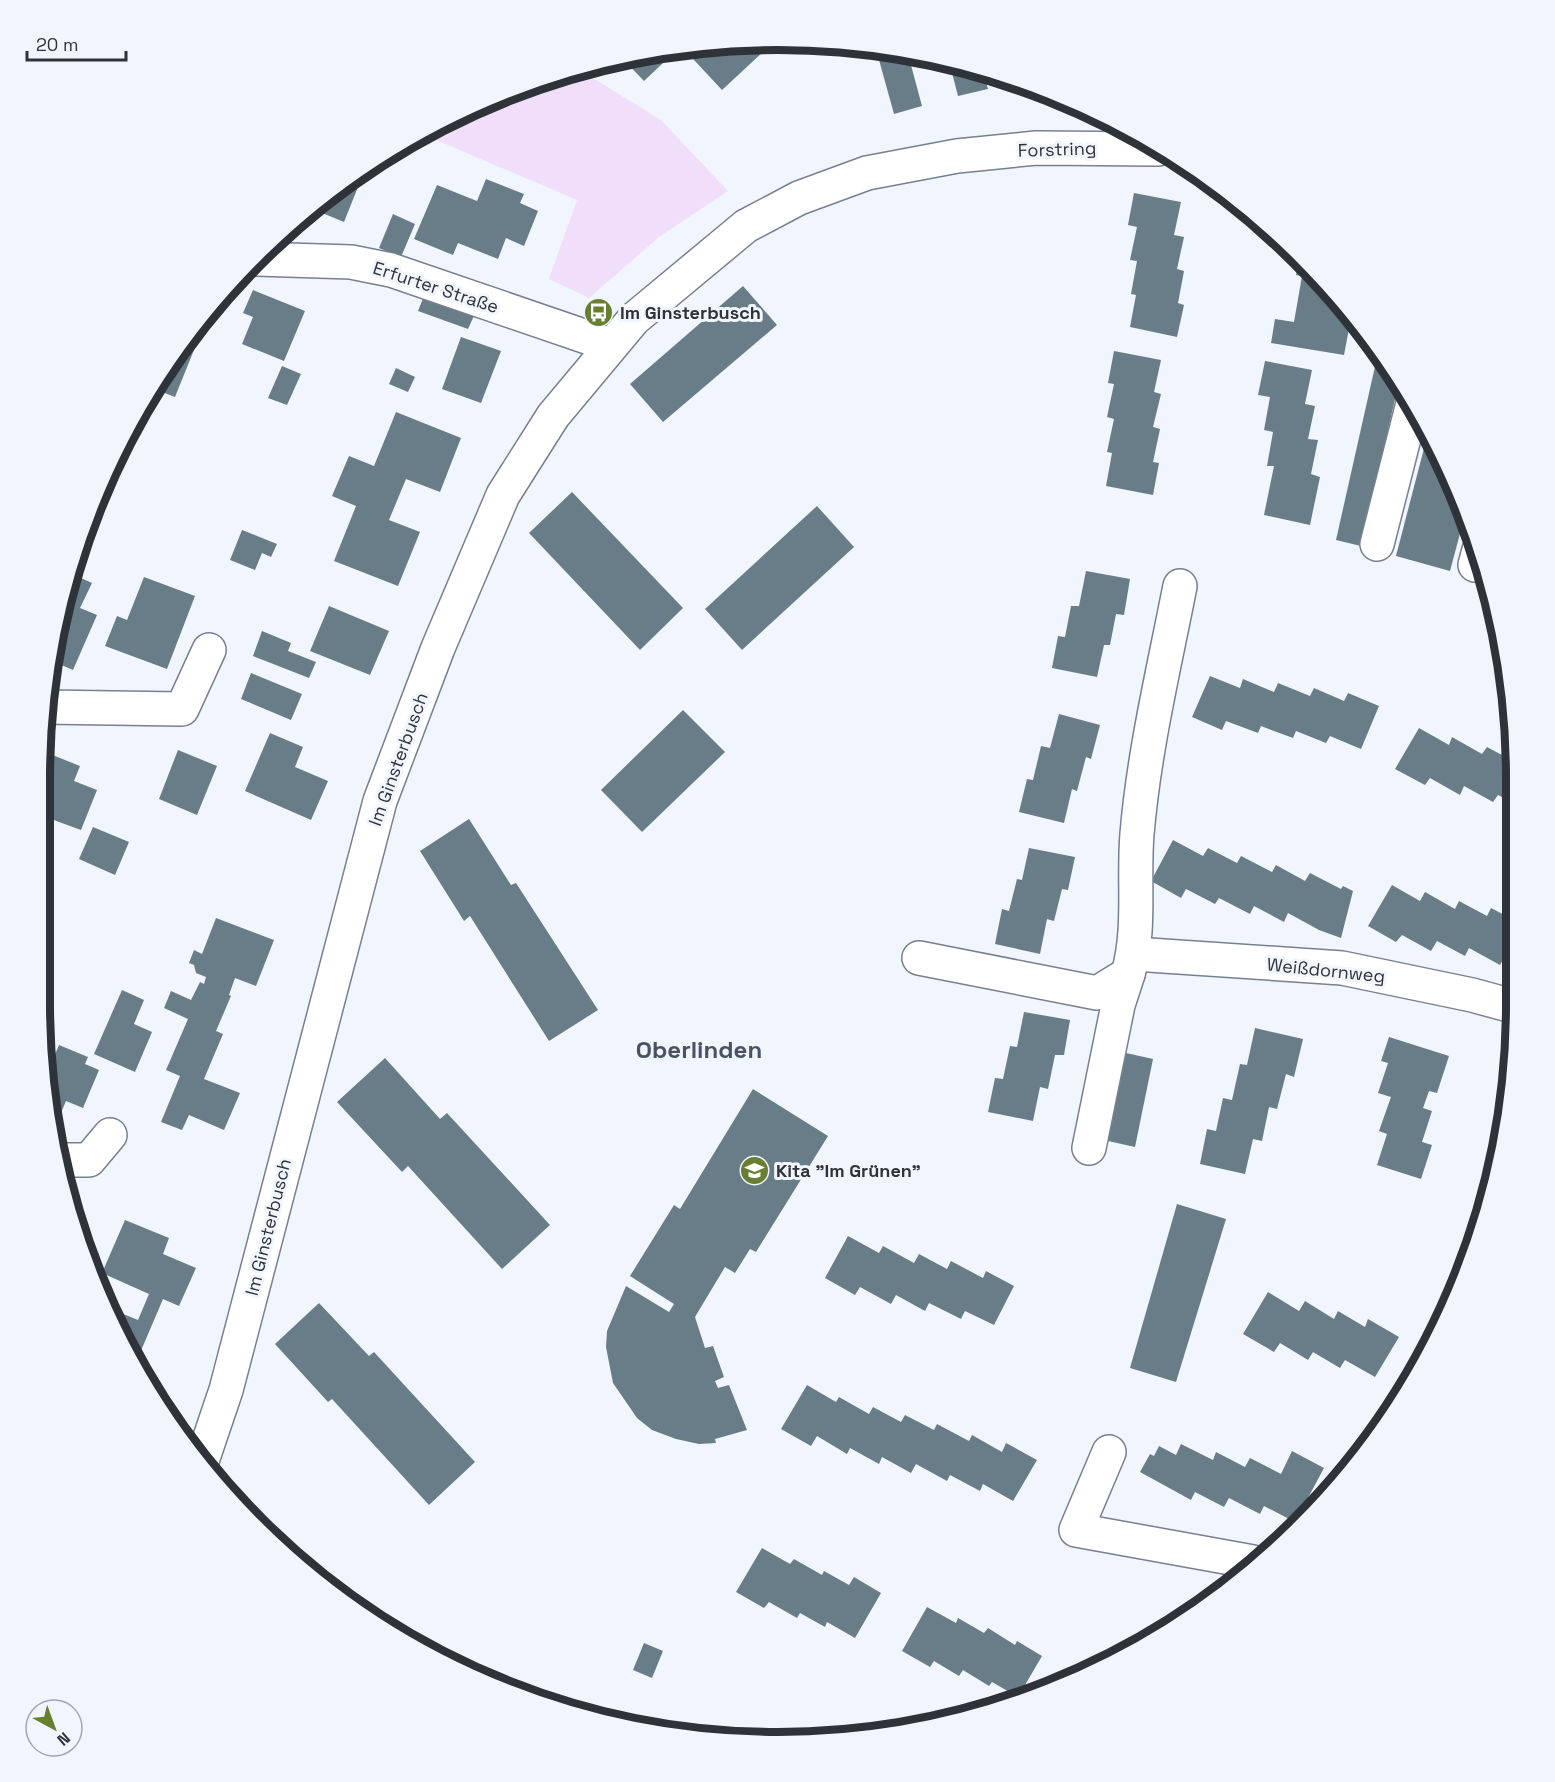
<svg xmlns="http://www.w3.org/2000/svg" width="1555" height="1782" font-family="'Space Grotesk',sans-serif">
<rect width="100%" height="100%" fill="#f1f5fd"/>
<polygon fill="#f1defa" points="578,69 661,120 728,191 659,237 589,298 549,279 577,200 420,133 540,78"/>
<g fill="#697d88">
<polygon points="756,43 764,51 722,90 681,46 644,81 623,59 681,45"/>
<polygon points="876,49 908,54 922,106 894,114"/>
<polygon points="949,61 982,69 988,89 958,96"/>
<polygon points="356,175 362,177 344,222 310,208"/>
<polygon points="486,179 524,194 520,203 538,211 524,246 506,238 498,259 458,243 453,255 414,239 437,185 477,201"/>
<polygon points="1134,193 1181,202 1174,235 1184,237 1177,269 1184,271 1178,303 1184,305 1177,337 1130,327 1136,295 1131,294 1137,261 1130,260 1137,227 1128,225"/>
<polygon points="393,214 415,224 401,257 379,248"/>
<polygon points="1299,259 1333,291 1346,309 1344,318 1351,318 1344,355 1271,343 1275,319 1294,322 1302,276 1296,275"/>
<polygon points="743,286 777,325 663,422 630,384"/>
<polygon points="253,290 305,311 284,361 242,344 253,317 243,313"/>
<polygon points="426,291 477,309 468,329 418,311"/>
<polygon points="187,336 198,340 175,397 152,388"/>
<polygon points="461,337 501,351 481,403 442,389"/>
<polygon points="1114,351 1161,360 1154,392 1161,394 1153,427 1160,429 1153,462 1159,463 1153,495 1106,486 1112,453 1107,452 1114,419 1107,417 1114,384 1108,383"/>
<polygon points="1378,353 1399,382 1361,546 1336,540"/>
<polygon points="1265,361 1312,370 1305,404 1315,406 1308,439 1318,440 1311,474 1320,477 1310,525 1264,515 1274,466 1267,466 1273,432 1264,430 1270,397 1258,395"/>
<polygon points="282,366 301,374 287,405 268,398"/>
<polygon points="396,368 415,377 408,392 389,384"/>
<polygon points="396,412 461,438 440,492 406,479 389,520 420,532 398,586 334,561 356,506 332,496 349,456 374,466"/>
<polygon points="1428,433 1465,515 1450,571 1396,556"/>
<polygon points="572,492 683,608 640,650 529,533"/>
<polygon points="817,506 854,547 742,650 705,609"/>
<polygon points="242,530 277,544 271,557 262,553 255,570 230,560"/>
<polygon points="1086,571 1130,579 1124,615 1116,614 1110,645 1104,645 1097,677 1052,668 1058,636 1065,637 1071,606 1079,606"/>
<polygon points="70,573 92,583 80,608 97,615 73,670 50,660 53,634"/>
<polygon points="144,577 195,596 167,669 105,646 117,616 127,620"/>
<polygon points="329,606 389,631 370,675 310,651"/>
<polygon points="262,631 291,643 288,651 316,662 309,678 253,656"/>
<polygon points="251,673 302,694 291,720 241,699"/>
<polygon points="1210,676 1240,688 1243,679 1274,692 1278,683 1310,696 1314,688 1344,701 1348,693 1379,706 1361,749 1330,736 1326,743 1296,731 1293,738 1261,726 1258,733 1226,721 1222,730 1192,717"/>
<polygon points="683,710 725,752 642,832 601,790"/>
<polygon points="1059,714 1100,725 1091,759 1086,757 1077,791 1072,789 1064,823 1019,812 1027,779 1033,780 1041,746 1050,748"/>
<polygon points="1419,728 1449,745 1452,737 1482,754 1487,747 1515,762 1515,804 1498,795 1493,802 1464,786 1460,795 1430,778 1425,785 1395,769"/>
<polygon points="270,733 303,747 295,767 328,781 311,820 245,791"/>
<polygon points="40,750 80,766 74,781 97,790 81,830 40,815"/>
<polygon points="178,750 217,766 197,815 159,799"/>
<polygon points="469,819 511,885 516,883 598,1010 549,1041 470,916 464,921 420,851"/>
<polygon points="93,827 129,842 115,875 79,859"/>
<polygon points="1173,840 1203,856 1208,848 1237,863 1241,856 1272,872 1276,865 1305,881 1310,873 1341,889 1343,886 1353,891 1341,938 1319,930 1288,913 1284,922 1254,906 1250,914 1219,898 1215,904 1186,889 1181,898 1151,881"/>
<polygon points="1029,848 1075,857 1068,890 1062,889 1054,921 1047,919 1040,954 995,944 1002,909 1009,911 1017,879 1022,880"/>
<polygon points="1392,885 1420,901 1425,892 1455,909 1459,901 1487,916 1491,908 1516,921 1516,965 1504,958 1500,965 1469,948 1465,956 1437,941 1431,951 1402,935 1396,942 1368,926"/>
<polygon points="216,918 274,940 256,986 235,978 229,995 231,996 216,1031 223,1034 204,1079 240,1093 224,1130 189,1115 182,1130 161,1122 180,1076 166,1070 188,1019 164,1008 171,991 191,1000 200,982 204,984 206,977 196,973 194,965 189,963 194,950 202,954"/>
<polygon points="122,990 144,1000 134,1024 152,1032 135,1072 94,1054"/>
<polygon points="1024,1012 1070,1020 1064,1055 1055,1055 1048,1089 1040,1087 1033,1121 988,1112 995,1078 1003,1079 1010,1046 1017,1047"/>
<polygon points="1255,1028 1303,1039 1294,1077 1286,1074 1277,1109 1269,1107 1262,1141 1253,1139 1245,1174 1200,1164 1207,1129 1216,1131 1223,1098 1232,1100 1240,1064 1247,1065"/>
<polygon points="1389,1037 1449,1056 1437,1093 1429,1091 1423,1108 1432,1111 1422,1142 1432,1145 1421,1179 1377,1165 1387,1134 1379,1131 1391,1097 1378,1093 1388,1063 1381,1061"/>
<polygon points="59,1045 88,1057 85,1064 99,1070 83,1108 66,1101 55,1127 48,1071"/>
<polygon points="1126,1053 1153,1059 1135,1147 1108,1141"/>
<polygon points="385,1058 440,1119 447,1113 550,1225 502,1269 408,1166 402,1172 337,1102"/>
<polygon points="753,1089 828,1136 756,1252 750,1249 735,1273 725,1267 695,1317 705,1348 713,1346 724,1377 715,1381 718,1388 729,1385 747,1430 715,1439 716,1443 699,1444 676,1439 652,1430 637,1418 613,1383 606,1347 607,1331 626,1286 669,1312 674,1304 630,1276 674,1205 680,1209"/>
<polygon points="1177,1204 1226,1219 1176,1382 1130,1368"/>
<polygon points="125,1220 169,1238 163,1254 196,1268 179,1306 163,1299 137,1360 115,1331 106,1307 138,1320 149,1294 102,1273"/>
<polygon points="848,1236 879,1253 883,1246 914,1263 919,1254 947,1269 951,1261 983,1278 986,1271 1014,1286 994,1325 965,1311 961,1319 929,1303 925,1311 896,1295 891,1304 860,1287 855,1295 825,1278"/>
<polygon points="1268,1292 1299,1311 1305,1301 1334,1319 1338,1311 1365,1327 1368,1319 1399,1337 1375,1377 1345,1360 1340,1368 1313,1352 1308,1360 1280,1343 1274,1352 1243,1334"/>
<polygon points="319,1303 369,1356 374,1352 475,1462 429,1505 332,1399 328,1402 275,1344"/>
<polygon points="807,1385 836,1402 839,1397 869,1414 873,1407 901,1422 905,1415 934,1430 937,1424 969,1441 972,1435 1002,1452 1006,1443 1037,1460 1013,1501 983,1484 980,1491 950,1475 947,1481 916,1464 911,1473 882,1457 879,1464 850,1448 847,1454 817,1436 811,1446 781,1429"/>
<polygon points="1181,1444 1213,1460 1216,1452 1245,1467 1250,1458 1281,1474 1292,1451 1324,1468 1295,1522 1264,1506 1260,1514 1229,1498 1224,1507 1195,1492 1191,1500 1140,1472 1150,1454 1154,1456 1159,1446 1176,1455"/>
<polygon points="762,1548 790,1564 794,1559 822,1575 824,1571 849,1585 854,1577 881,1593 855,1638 827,1622 825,1627 800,1613 797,1618 769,1602 764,1608 736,1592"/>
<polygon points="927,1607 956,1623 958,1618 984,1633 988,1628 1015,1645 1017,1641 1042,1656 1018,1697 992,1682 989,1686 963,1670 959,1676 934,1661 930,1667 902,1651"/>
<polygon points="644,1643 663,1651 652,1678 633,1670"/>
</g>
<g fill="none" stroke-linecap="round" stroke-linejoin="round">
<defs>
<g id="minor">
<polyline points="257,259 351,262 391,270 610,345"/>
<polyline points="1377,544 1413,403"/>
<polyline points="1475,565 1479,550"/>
<polyline points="43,707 182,709 209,650"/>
<polyline points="1134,954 1342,968 1472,995 1516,1007"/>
<path d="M919,958L1097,993L1128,974C1141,929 1133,880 1137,834C1144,751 1164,668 1180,586"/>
<polyline points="1089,1148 1118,1005 1128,974"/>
<polyline points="59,1160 89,1160 110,1135"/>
<polyline points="1109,1452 1076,1530 1253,1562"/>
<polyline points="202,1461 226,1390 380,801 438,648 503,495 553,416 634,319 746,226 799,198 867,173 957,156 1036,148 1158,149"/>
</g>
</defs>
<use href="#minor" stroke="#768091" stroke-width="36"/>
<use href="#minor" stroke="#fff" stroke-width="33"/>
</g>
<defs>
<symbol id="bus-disc" viewBox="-11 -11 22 22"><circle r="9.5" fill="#687f30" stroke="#f1f5fd"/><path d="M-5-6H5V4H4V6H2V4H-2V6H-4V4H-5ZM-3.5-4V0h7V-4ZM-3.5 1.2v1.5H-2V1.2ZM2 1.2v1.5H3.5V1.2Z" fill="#fff"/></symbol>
<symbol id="school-disc" viewBox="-11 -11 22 22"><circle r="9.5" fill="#687f30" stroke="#f1f5fd"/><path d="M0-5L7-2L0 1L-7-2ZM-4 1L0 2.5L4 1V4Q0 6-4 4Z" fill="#fff"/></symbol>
</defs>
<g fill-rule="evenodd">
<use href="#bus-disc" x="582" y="296" width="33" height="33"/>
<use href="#school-disc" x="738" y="1154" width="33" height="33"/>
</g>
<g text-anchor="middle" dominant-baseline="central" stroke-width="6" stroke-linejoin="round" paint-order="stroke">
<g font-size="18" fill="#2e333a" stroke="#f1f5fd">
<text transform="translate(1057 149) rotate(-2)">Forstring</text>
<text transform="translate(436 287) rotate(18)">Erfurter Straße</text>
<text transform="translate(398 759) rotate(-70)">Im Ginsterbusch</text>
<text transform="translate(1326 970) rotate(6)">Weißdornweg</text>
<text transform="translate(268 1227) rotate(-76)">Im Ginsterbusch</text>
</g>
<g font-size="18" font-weight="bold" fill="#2e333a" stroke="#f1f5fd" text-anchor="start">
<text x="620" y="312">Im Ginsterbusch</text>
<text x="776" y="1170">Kita "Im Grünen"</text>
</g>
<g font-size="24" font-weight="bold" fill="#485262" stroke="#f1f5fd">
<text x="699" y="1049">Oberlinden</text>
</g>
</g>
<path d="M0 0H1555V1782H0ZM778 50H778A728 728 0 0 1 1506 778V1004A728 728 0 0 1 778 1732H778A728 728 0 0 1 50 1004V778A728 728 0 0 1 778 50Z" fill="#f1f5fd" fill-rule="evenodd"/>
<path fill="none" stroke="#2e333a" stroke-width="8" d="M778 50H778A728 728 0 0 1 1506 778V1004A728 728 0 0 1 778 1732H778A728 728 0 0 1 50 1004V778A728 728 0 0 1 778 50Z"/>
<g transform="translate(54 1728) rotate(139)"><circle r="28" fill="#f1f5fd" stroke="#a3a7af" stroke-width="1.5"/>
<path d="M0-4.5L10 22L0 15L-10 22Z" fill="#687f30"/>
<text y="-9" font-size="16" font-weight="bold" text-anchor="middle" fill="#2e333a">N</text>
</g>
<path d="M27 51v9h99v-9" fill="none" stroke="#2e333a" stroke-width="3"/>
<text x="36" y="51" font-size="18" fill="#2e333a" stroke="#f1f5fd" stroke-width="4.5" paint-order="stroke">20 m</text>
</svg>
